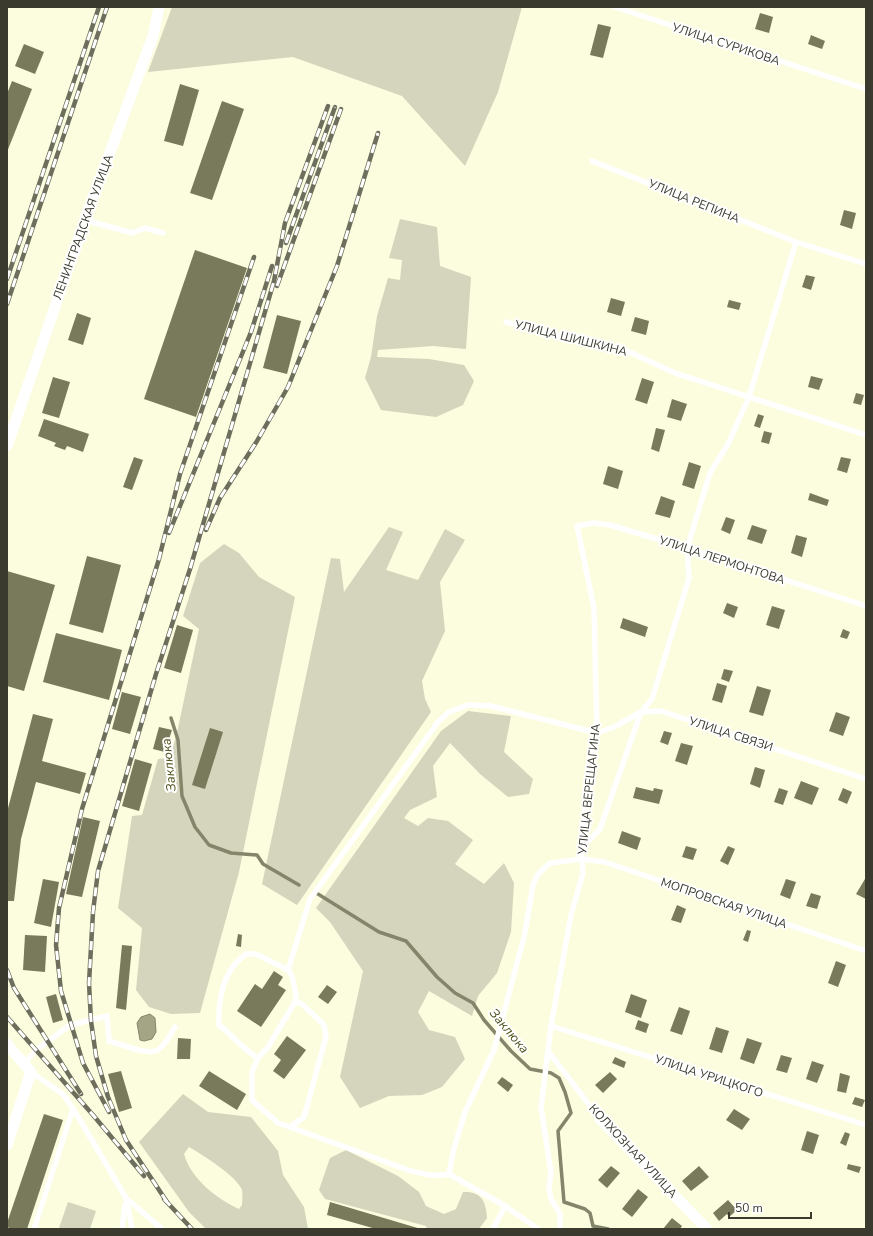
<svg xmlns="http://www.w3.org/2000/svg" width="873" height="1236" font-family="'Nunito Sans',sans-serif">
<rect width="100%" height="100%" fill="#fcfdde"/>
<g fill="#d4d5bc" fill-rule="evenodd">
<polygon points="172,7 522,7 498,92 465,166 402,96 293,57 148,72"/>
<polygon points="400,219 437,227 440,266 471,277 466,349 433,346 378,350 377,357 429,359 464,365 474,381 463,405 436,417 381,410 365,378 371,357 377,316 388,278 400,280 402,260 389,258"/>
<polygon points="389,527 403,532 386,570 418,580 445,529 465,540 440,582 445,631 422,681 425,699 431,712 297,905 262,884 331,558 340,559 344,592"/>
<polygon points="224,544 239,553 259,577 295,597 239,872 200,1013 171,1014 149,1007 136,990 142,928 118,908 132,816 142,815 158,759 170,758 178,728 199,629 183,616 200,563"/>
<polygon points="468,711 511,716 504,752 533,779 529,794 508,797 480,774 450,743 433,766 437,797 410,810 404,818 418,826 428,818 448,821 473,840 455,864 484,884 504,863 514,883 511,932 497,973 478,996 472,1016 429,991 418,1012 429,1030 455,1037 465,1059 442,1087 422,1095 389,1096 360,1108 340,1077 363,971 330,922 316,908 441,731"/>
<path d="M183,1094L208,1112L251,1117L278,1151L283,1175L304,1207L308,1229H206L189,1212L139,1142ZM189,1147C201,1154 237,1176 242,1190C243,1194 242,1201 242,1205L239,1209C217,1199 191,1179 184,1154Z"/>
<path d="M346,1150L398,1176L419,1192L426,1206L444,1214L456,1209L463,1192C482,1191 486,1202 487,1218L479,1229H427L426,1226L325,1199L319,1190L330,1158Z"/>
<polygon points="68,1202 96,1211 90,1229 59,1228"/>
</g>
<polygon fill="#a4a585" stroke="#84856b" points="150,1014 155,1018 156,1032 152,1039 144,1041 140,1040 137,1023 141,1017"/>
<g fill="none" stroke-linecap="round" stroke-linejoin="round">
<g stroke="#84856b" stroke-width="3.5">
<polyline points="171,718 178,740 182,796 195,827 209,845 231,853 257,855 263,864 299,885"/>
<polyline points="318,894 379,932 406,941 437,977 455,993 473,1003 484,1020 511,1051 530,1069 551,1073 559,1078 565,1092 571,1113 558,1131 564,1202 585,1209 590,1213 593,1226 608,1229"/>
</g>
</g>
<g fill="#79795b">
<polygon points="760,13 773,17 769,33 755,29"/>
<polygon points="598,24 611,27 603,58 590,55"/>
<polygon points="811,35 825,41 822,49 808,44"/>
<polygon points="24,44 44,52 35,74 15,66"/>
<polygon points="12,81 32,89 7,152 7,94"/>
<polygon points="180,84 199,90 183,146 164,141"/>
<polygon points="222,101 244,109 212,200 190,193"/>
<polygon points="844,210 856,213 852,229 840,225"/>
<polygon points="195,250 247,268 196,417 144,399"/>
<polygon points="806,275 815,277 811,290 802,287"/>
<polygon points="611,298 625,302 621,316 607,312"/>
<polygon points="729,300 741,303 739,310 727,307"/>
<polygon points="77,313 91,318 83,345 68,340"/>
<polygon points="277,315 301,321 287,374 263,368"/>
<polygon points="635,317 649,321 646,335 631,331"/>
<polygon points="811,376 823,379 819,390 808,387"/>
<polygon points="53,377 70,382 59,418 42,413"/>
<polygon points="642,378 654,382 647,404 635,400"/>
<polygon points="856,393 864,395 861,405 853,403"/>
<polygon points="672,399 687,404 681,421 667,417"/>
<polygon points="758,414 764,416 760,428 754,426"/>
<polygon points="44,419 89,434 83,452 67,446 65,450 54,446 56,443 38,436"/>
<polygon points="656,428 665,430 659,452 651,449"/>
<polygon points="764,431 772,433 769,444 761,442"/>
<polygon points="134,457 143,460 132,490 123,487"/>
<polygon points="841,457 851,459 847,473 837,470"/>
<polygon points="689,462 701,466 694,489 682,485"/>
<polygon points="608,466 623,471 618,489 603,484"/>
<polygon points="810,493 829,500 827,506 808,500"/>
<polygon points="661,496 675,501 670,518 655,514"/>
<polygon points="726,517 735,520 730,534 721,530"/>
<polygon points="752,525 767,530 762,544 747,539"/>
<polygon points="796,535 807,538 802,557 791,553"/>
<polygon points="87,556 121,565 103,633 69,624"/>
<polygon points="7,571 55,585 24,691 7,686"/>
<polygon points="727,603 738,607 734,618 723,613"/>
<polygon points="772,606 785,610 779,629 766,625"/>
<polygon points="623,618 648,627 645,637 620,628"/>
<polygon points="177,625 193,630 181,673 164,668"/>
<polygon points="843,629 850,632 847,639 840,637"/>
<polygon points="56,633 122,650 109,700 43,682"/>
<polygon points="724,669 733,671 729,682 721,679"/>
<polygon points="717,683 727,686 722,703 712,700"/>
<polygon points="757,686 771,690 763,716 749,712"/>
<polygon points="122,692 141,697 130,734 112,729"/>
<polygon points="836,712 850,717 843,736 829,731"/>
<polygon points="33,714 53,719 42,761 86,773 80,794 36,782 21,839 14,901 7,901 7,812"/>
<polygon points="159,727 172,730 165,752 153,749"/>
<polygon points="210,728 223,732 205,789 192,785"/>
<polygon points="664,731 672,733 668,745 660,742"/>
<polygon points="681,743 693,746 687,765 675,761"/>
<polygon points="135,759 152,764 139,811 122,806"/>
<polygon points="755,767 765,770 760,788 750,784"/>
<polygon points="801,781 819,788 812,805 794,798"/>
<polygon points="636,787 653,791 654,788 663,790 659,804 633,798"/>
<polygon points="779,788 788,791 783,805 774,802"/>
<polygon points="843,788 852,792 847,804 838,800"/>
<polygon points="83,817 100,821 82,897 66,894"/>
<polygon points="622,831 641,838 637,850 618,843"/>
<polygon points="686,846 697,849 693,860 682,857"/>
<polygon points="728,846 735,849 728,865 720,861"/>
<polygon points="43,879 59,882 51,927 34,923"/>
<polygon points="786,879 796,882 790,899 780,895"/>
<polygon points="865,879 866,879 866,899 856,894"/>
<polygon points="811,893 821,896 817,909 806,906"/>
<polygon points="677,905 686,909 681,923 671,920"/>
<polygon points="747,930 751,931 748,942 743,940"/>
<polygon points="238,934 242,935 241,947 236,946"/>
<polygon points="25,935 47,936 45,972 23,970"/>
<polygon points="122,945 132,946 126,1010 116,1008"/>
<polygon points="836,961 846,965 838,987 828,983"/>
<polygon points="274,971 283,977 278,985 286,990 261,1027 237,1011 255,984 262,989"/>
<polygon points="327,985 337,992 328,1004 318,997"/>
<polygon points="56,994 63,1020 53,1023 46,997"/>
<polygon points="631,994 647,1000 641,1018 625,1012"/>
<polygon points="679,1007 690,1011 682,1035 670,1031"/>
<polygon points="638,1020 649,1024 646,1033 635,1029"/>
<polygon points="716,1027 729,1031 722,1053 709,1049"/>
<polygon points="287,1036 306,1050 284,1079 273,1071 281,1060 274,1054"/>
<polygon points="178,1038 191,1039 190,1059 177,1059"/>
<polygon points="747,1038 762,1043 754,1064 740,1059"/>
<polygon points="781,1055 792,1058 787,1073 776,1070"/>
<polygon points="615,1057 626,1062 624,1068 612,1063"/>
<polygon points="812,1061 824,1065 817,1083 806,1079"/>
<polygon points="121,1071 132,1108 119,1112 108,1074"/>
<polygon points="209,1071 246,1094 237,1110 199,1086"/>
<polygon points="610,1072 617,1079 603,1093 595,1085"/>
<polygon points="840,1073 850,1076 846,1093 837,1091"/>
<polygon points="502,1077 513,1085 508,1092 497,1083"/>
<polygon points="855,1097 865,1100 862,1107 852,1104"/>
<polygon points="734,1109 750,1119 742,1130 726,1120"/>
<polygon points="44,1114 63,1120 27,1229 12,1229 7,1227 7,1223"/>
<polygon points="807,1131 819,1135 813,1154 801,1150"/>
<polygon points="845,1132 850,1134 846,1146 840,1143"/>
<polygon points="848,1164 861,1167 859,1173 847,1169"/>
<polygon points="611,1166 620,1173 607,1188 598,1180"/>
<polygon points="699,1166 709,1177 691,1191 682,1181"/>
<polygon points="638,1189 648,1197 632,1217 622,1209"/>
<polygon points="728,1200 737,1210 729,1217 727,1214 719,1221 713,1213"/>
<polygon points="330,1202 421,1229 376,1229 327,1215"/>
<polygon points="672,1218 682,1226 680,1229 663,1229"/>
</g>
<g fill="none" stroke-linecap="round" stroke-linejoin="round">
<g stroke="#fff" stroke-width="5.5">
<polyline points="615,7 866,89"/>
<polyline points="592,161 796,242 866,264"/>
<polyline points="85,220 132,233 145,228 163,233"/>
<polyline points="506,322 627,351 675,373 866,435"/>
<polyline points="581,849 600,829 641,712 652,699 689,578 687,548 710,473 728,444 749,397 796,242"/>
<path d="M246,954H256L288,970L292,976L296,995L295,1002L268,1047L258,1058C243,1049 233,1036 219,1025C218,999 223,970 246,954Z"/>
<polyline points="288,970 310,899 438,722 449,712 468,705 491,706 597,733 614,727 641,712 661,711 866,779"/>
<polyline points="551,1026 866,1125"/>
<polyline points="548,1051 600,1119"/>
<polyline points="258,1058 252,1072 252,1100 278,1123 290,1127 304,1117 326,1037 324,1025 302,1004 295,1002"/>
<path d="M24,1064L36,1050L70,1025L107,1016L109,1041C121,1044 148,1056 158,1050C166,1045 170,1034 175,1027"/>
<polyline points="31,1072 64,1095 83,1125 126,1198 132,1229"/>
<path d="M290,1127L408,1170C423,1174 434,1177 449,1174L505,1206L538,1229"/>
<polyline points="449,1174 454,1148 465,1112 494,1050 524,937 533,885 538,874 550,863 582,859 605,862 866,951"/>
<polyline points="126,1198 162,1229"/>
<polyline points="34,1229 73,1109"/>
<polyline points="122,1229 125,1205"/>
<polyline points="493,1229 505,1206"/>
<polyline points="560,1229 560,1214 551,1199 549,1188 551,1172 541,1108 551,1026 571,915 583,873 581,849 588,775 597,733 594,608 577,526 593,523 610,525 687,548 866,606"/>
</g>
<g stroke="#fff" stroke-width="11">
<polyline points="7,446 85,220 153,36 159,7"/>
<polyline points="7,1044 31,1072 7,1145"/>
<polyline points="600,1119 707,1229"/>
</g>
<defs>
<g id="rail">
<polyline points="286,243 335,107"/>
<polyline points="7,279 99,7"/>
<polyline points="277,286 341,109"/>
<polyline points="7,304 107,7"/>
<polyline points="206,530 220,498 257,441 288,387 337,266 378,133"/>
<polyline points="169,533 251,332 272,266"/>
<polyline points="7,970 14,988 81,1094"/>
<polyline points="7,1017 93,1115 144,1176"/>
<polyline points="109,1112 83,1063 61,991 56,945 59,908 82,809 159,559 180,474 254,257"/>
<polyline points="164,1199 192,1229"/>
<polyline points="167,1202 126,1140 108,1097 96,1056 91,1021 89,983 93,912 98,871 156,674 190,569 274,281 285,223 328,106"/>
</g>
</defs>
<use href="#rail" stroke="#6e6e5d" stroke-width="4.5"/>
<use href="#rail" stroke="#fff" stroke-width="3" stroke-dasharray="9" stroke-linecap="butt"/>
</g>
<g text-anchor="middle" dominant-baseline="central" stroke-width="4" stroke-linejoin="round" paint-order="stroke">
<g font-size="12" fill="#3a3a2e" stroke="#fff">
<text transform="translate(726 44) rotate(18)">УЛИЦА СУРИКОВА</text>
<text transform="translate(694 201) rotate(22)">УЛИЦА РЕПИНА</text>
<text transform="translate(83 227) rotate(-70)">ЛЕНИНГРАДСКАЯ УЛИЦА</text>
<text transform="translate(571 338) rotate(14)">УЛИЦА ШИШКИНА</text>
<text transform="translate(722 560) rotate(18)">УЛИЦА ЛЕРМОНТОВА</text>
<text transform="translate(731 734) rotate(18)">УЛИЦА СВЯЗИ</text>
<text transform="translate(589 789) rotate(-84)">УЛИЦА ВЕРЕЩАГИНА</text>
<text transform="translate(724 903) rotate(19)">МОПРОВСКАЯ УЛИЦА</text>
<text transform="translate(709 1076) rotate(18)">УЛИЦА УРИЦКОГО</text>
<text transform="translate(633 1151) rotate(47)">КОЛХОЗНАЯ УЛИЦА</text>
</g>
<g font-size="13" font-style="italic" fill="#4e4e18" stroke="#fff">
<text transform="translate(169 765) rotate(-96)">Заклюка</text>
<text transform="translate(509 1031) rotate(50)">Заклюка</text>
</g>
</g>
<rect width="873" height="1236" fill="none" stroke="#3a3a2e" stroke-width="16"/>
<path d="M729 1212v6h82v-6" fill="none" stroke="#3a3a2e" stroke-width="2"/>
<text x="735" y="1212" font-size="12" fill="#3a3a2e" stroke="#ffffff" stroke-width="3" paint-order="stroke">50 m</text>
</svg>
